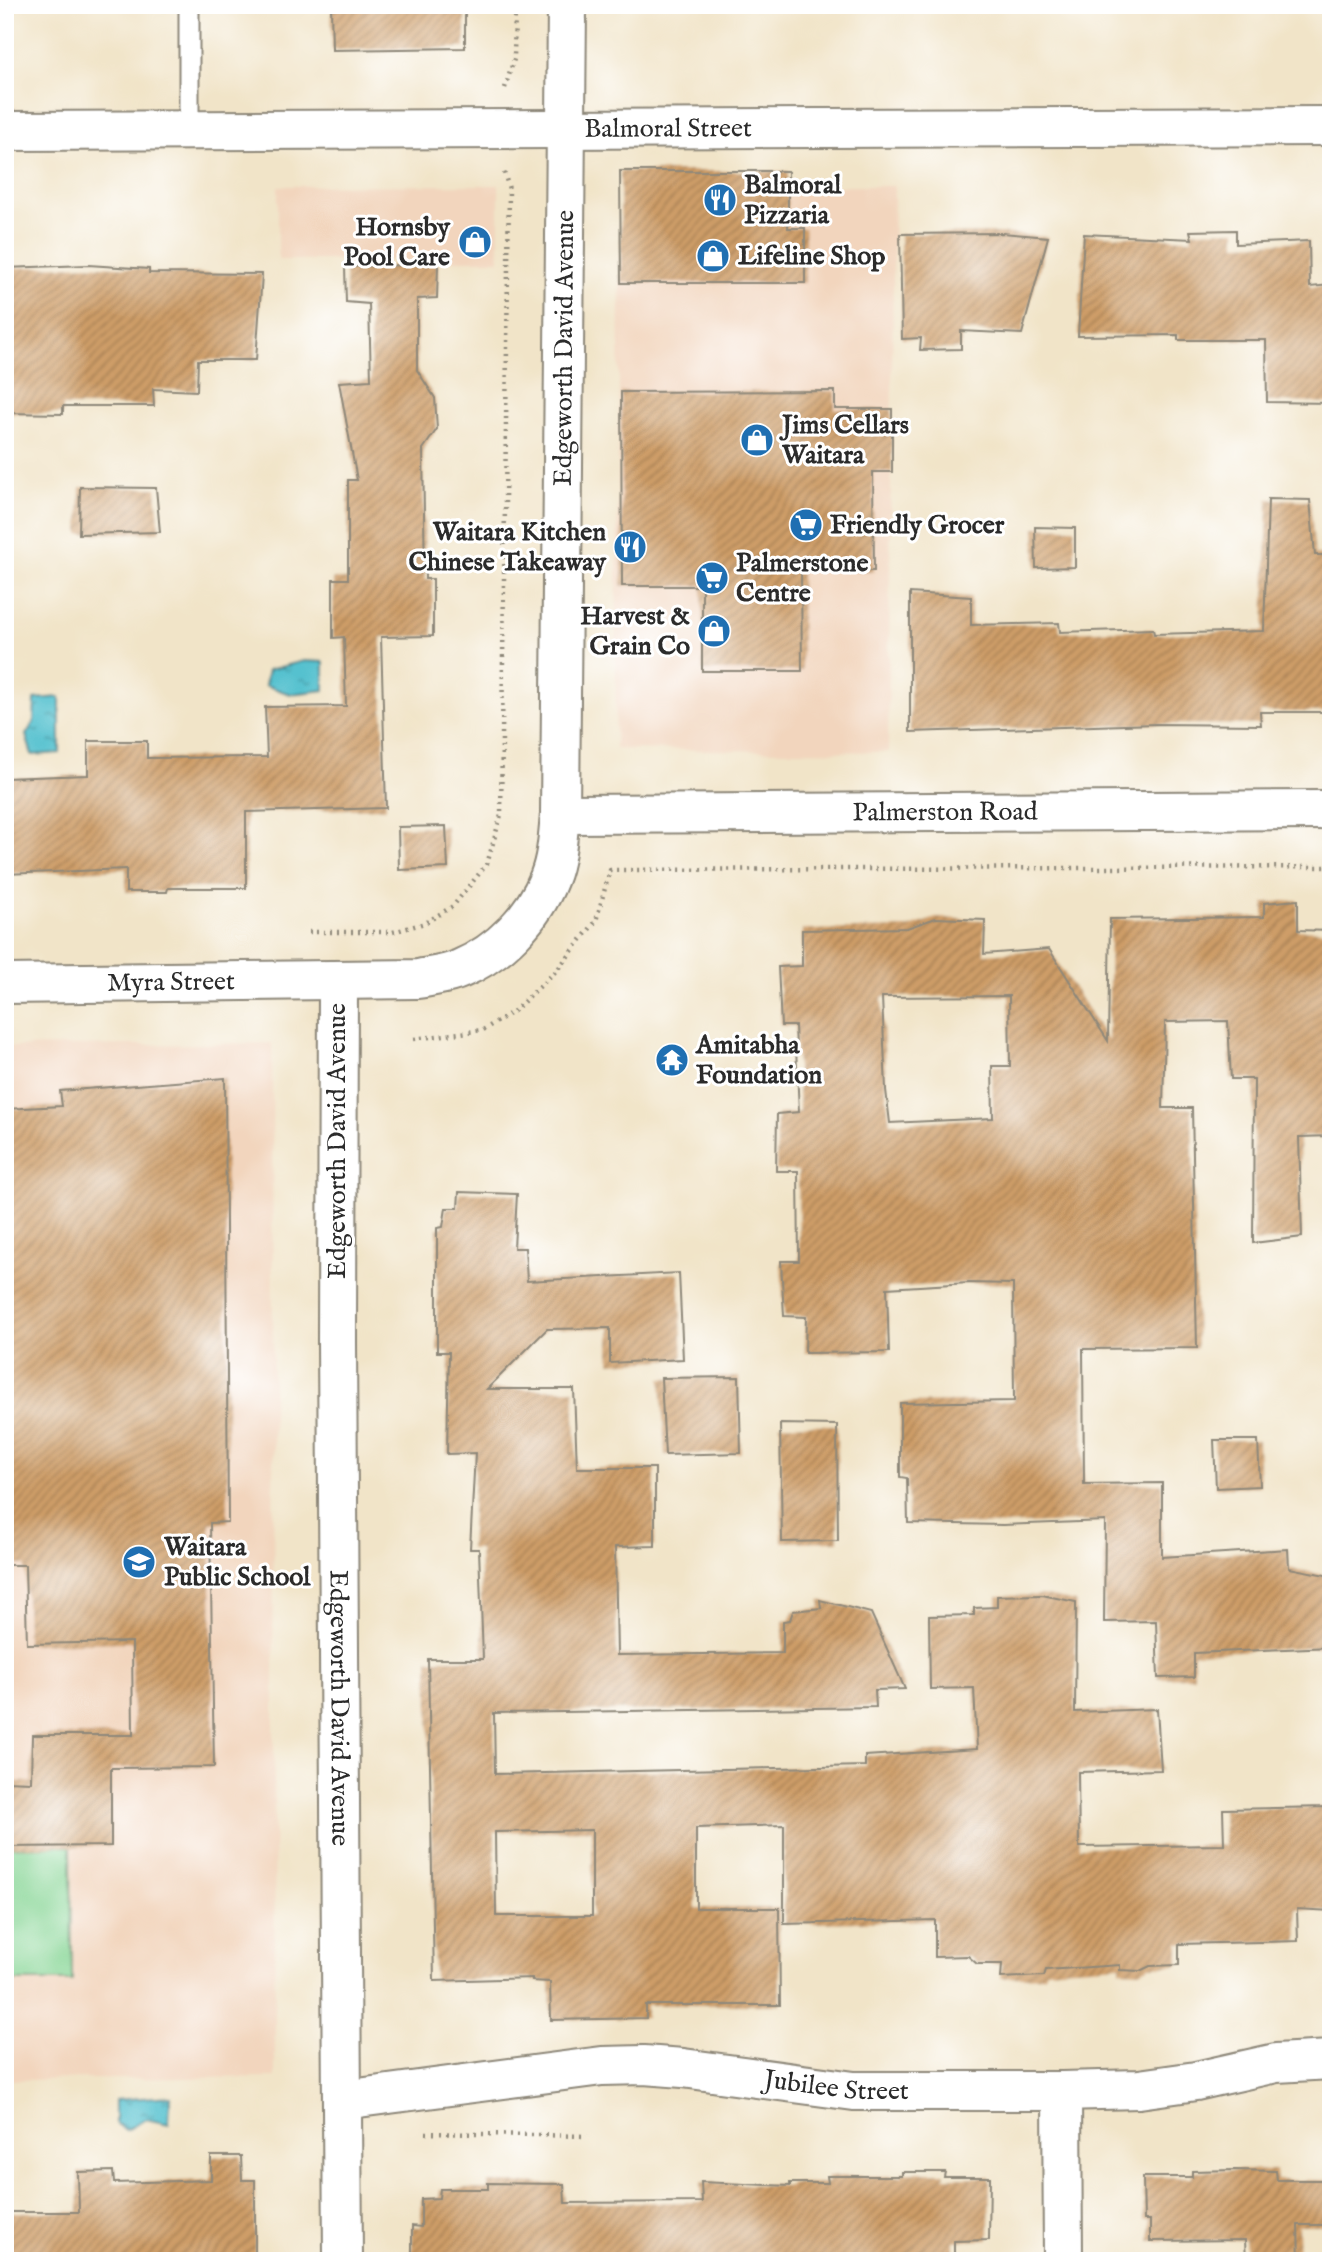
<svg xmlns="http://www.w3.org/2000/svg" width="1336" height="2266" font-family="'IM FELL English',serif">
<defs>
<pattern id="water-ripples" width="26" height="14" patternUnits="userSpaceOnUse" patternTransform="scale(1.75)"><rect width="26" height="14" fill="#55c1cf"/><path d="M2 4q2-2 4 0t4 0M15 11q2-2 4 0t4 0" fill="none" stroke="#479da8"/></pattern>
<pattern id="building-hatch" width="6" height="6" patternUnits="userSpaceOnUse" patternTransform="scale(1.75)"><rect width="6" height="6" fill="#ce9d67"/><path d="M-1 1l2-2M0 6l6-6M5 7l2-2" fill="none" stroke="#a78055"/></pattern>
</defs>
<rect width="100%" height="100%" fill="#fff"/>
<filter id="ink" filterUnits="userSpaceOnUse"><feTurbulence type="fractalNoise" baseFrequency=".0143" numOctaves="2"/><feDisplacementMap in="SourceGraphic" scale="14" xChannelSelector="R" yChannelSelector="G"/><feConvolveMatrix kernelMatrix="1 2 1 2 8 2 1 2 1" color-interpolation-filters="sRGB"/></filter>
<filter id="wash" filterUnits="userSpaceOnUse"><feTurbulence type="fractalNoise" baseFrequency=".00686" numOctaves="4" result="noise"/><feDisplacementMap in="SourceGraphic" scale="28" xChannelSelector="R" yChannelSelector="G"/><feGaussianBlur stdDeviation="1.57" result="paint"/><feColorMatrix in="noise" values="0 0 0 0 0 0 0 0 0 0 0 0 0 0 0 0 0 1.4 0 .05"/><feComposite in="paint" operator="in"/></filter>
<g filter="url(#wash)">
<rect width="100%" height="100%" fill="#f1e4c8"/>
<g fill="#f2d5bd">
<polygon points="499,185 499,260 278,260 278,186"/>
<polygon points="894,186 888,752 615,749 621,200 631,187"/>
<polygon points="272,1043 275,2077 5,2080 5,1047"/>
</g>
<polygon fill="#86d594" stroke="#588060" stroke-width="2" points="71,1846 72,1981 5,1981 5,1847"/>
<g fill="url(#water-ripples)" stroke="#40767d" stroke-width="2">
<polygon points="304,661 324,662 324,690 290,694 265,685 268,670"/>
<polygon points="60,697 60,753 32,755 26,735 34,722 35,699"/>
<polygon points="170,2096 169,2124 146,2119 126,2130 115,2123 115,2100"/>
</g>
<g id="blocks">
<g fill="url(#building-hatch)" fill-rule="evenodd">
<polygon points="331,5 465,5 465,48 332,50"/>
<polygon points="620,171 788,171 788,228 805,228 805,283 621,283"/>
<polygon points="1236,230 1236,244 1309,241 1310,287 1331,285 1331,403 1267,402 1266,340 1178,340 1178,335 1078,336 1084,234 1192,239 1190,231"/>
<polygon points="1002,233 1048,237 1022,334 961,331 961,349 920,350 921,338 902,339 900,234"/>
<polygon points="438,264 437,298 417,299 417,370 435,398 437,429 423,449 425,579 433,579 433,636 381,637 386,808 246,812 246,888 168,888 167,892 126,892 126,869 5,874 5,778 88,775 88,741 147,741 147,758 267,757 265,707 346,706 344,637 333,638 333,579 348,579 348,480 357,480 339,382 371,380 369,304 346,302 345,267"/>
<polygon points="88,265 149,269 149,273 262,274 256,360 198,360 197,391 153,389 154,406 63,406 63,414 5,413 5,268"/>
<polygon points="835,391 835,409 892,409 892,472 873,472 874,571 801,571 802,671 702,671 702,586 622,586 621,392"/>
<polygon points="80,487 156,488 160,532 79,534"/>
<polygon points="1268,499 1310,500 1315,555 1331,555 1331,712 1260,712 1261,725 1156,724 910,732 910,593 971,597 971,625 1059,623 1060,632 1153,629 1154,634 1264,631"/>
<polygon points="1035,527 1075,528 1075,567 1036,568"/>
<polygon points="446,826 448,868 399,870 398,827"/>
<path d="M1298,900V930L1331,931V1136L1299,1137L1302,1237L1253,1243L1254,1079H1231L1228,1021L1165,1022L1163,1108H1192L1197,1348L1083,1349L1084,1484L1162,1483V1557L1288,1549L1289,1568L1331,1576V1647L1194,1653V1677L1158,1678L1156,1621L1104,1622L1105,1521L1003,1525L908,1523L907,1478L900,1477V1403L1014,1401L1013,1284L969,1283L887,1288L889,1352L805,1353L806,1317L784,1316L781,1261H799L798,1171H776L777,1114L799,1112L795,1026H781L778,967L802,966V930L907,928L936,918L985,920L984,954L1049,949L1108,1041L1110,919L1264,917V903ZM1009,996L1010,1066H992L993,1118L890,1123L886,1090L882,997Z"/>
<polygon points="225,1078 228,1522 210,1523 214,1767 111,1768 111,1846 5,1847 5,1781 31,1782 32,1735 133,1735 132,1642 27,1644 25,1565 5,1565 5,1109 62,1106 60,1091"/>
<path d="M459,1192L517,1194L514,1248H525L527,1281L679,1273L683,1359L610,1363V1328L547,1329L487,1389H574L577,1468H655V1546L615,1547L617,1655L783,1653V1621L790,1620L793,1611L821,1608L820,1600L871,1613L905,1689L875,1690L876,1707L494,1713L495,1774L865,1766V1756L977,1749L974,1688L930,1689L929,1616L974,1615V1608L997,1607V1596L1042,1595L1076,1602L1075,1712L1157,1709L1161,1770L1078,1772L1079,1847L1224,1845L1223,1809L1331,1807V1911L1297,1909L1298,1941L1179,1944V1965L1150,1966L1140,1971L1120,1970V1965L1046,1970L1044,1976L1001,1978L1002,1964H977L968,1956L935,1957V1920L784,1924V1825L696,1828V1908H779L780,2005H646V2018L551,2020L550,1982L532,1981V1978L434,1981L428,1659H483L479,1549H470L475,1453L447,1454L449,1352H437V1228L443,1227L446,1208H458ZM592,1830V1916H496L495,1832Z"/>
<polygon points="739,1377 741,1453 665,1455 661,1378"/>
<polygon points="780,1424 837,1425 838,1541 782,1542"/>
<polygon points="1214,1440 1258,1440 1260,1486 1216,1488"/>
<polygon points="211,2156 241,2156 242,2180 255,2180 255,2261 5,2261 5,2212 79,2212 78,2172 113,2171 114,2183 211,2180"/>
<polygon points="1235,2170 1276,2171 1277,2180 1330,2180 1329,2225 1298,2225 1299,2261 1246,2261 1245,2240 1150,2241 1150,2220 1144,2220 1143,2177 1192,2177 1192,2171"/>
<polygon points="902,2172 945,2172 944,2177 990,2177 989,2240 954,2241 954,2261 412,2261 412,2226 421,2227 421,2199 439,2198 440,2189 488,2189 488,2183 564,2184 565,2203 702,2202 701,2182 790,2186 790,2183 828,2183 827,2176 902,2176"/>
</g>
</g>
</g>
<g filter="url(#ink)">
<use href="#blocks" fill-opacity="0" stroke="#8e887a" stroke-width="2"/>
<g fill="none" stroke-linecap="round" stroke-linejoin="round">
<defs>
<polyline id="lane" points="189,5 189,129"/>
<g id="street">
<path id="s1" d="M5,131L1331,126"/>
<path id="s2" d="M560,814L1331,810"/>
<polyline points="1062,2091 1063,2261"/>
<path id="s3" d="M343,2100L602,2066L644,2065L683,2068L854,2091H1062L1139,2089L1196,2081L1276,2063L1331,2060"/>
</g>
<g id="secondary">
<path id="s4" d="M338,980L337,1342L343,2261"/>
<path id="s5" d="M5,984L418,979C432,976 448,975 460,969C499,953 534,917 549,878C557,858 558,835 560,814L567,5"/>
</g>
</defs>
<use href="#lane" stroke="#8e887a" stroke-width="23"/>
<use href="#street" stroke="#8e887a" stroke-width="42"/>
<use href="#secondary" stroke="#8e887a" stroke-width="42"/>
<g stroke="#8e887a" stroke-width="4.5" stroke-dasharray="2 5" stroke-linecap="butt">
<polyline points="505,88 514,59 515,5"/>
<polyline points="309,932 393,932 425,923 453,906 487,864 501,815 509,189 503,169"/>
<polyline points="414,1039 483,1030 514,1011 557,970 596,921 610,870 1331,867"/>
<polyline points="426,2133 587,2136"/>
</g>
<use href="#lane" stroke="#fff" stroke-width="19"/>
<use href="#street" stroke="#fff" stroke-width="38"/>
<use href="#secondary" stroke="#fff" stroke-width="38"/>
</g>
</g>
<defs>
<symbol id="restaurant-disc" viewBox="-11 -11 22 22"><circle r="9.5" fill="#1f6fb2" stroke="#fff"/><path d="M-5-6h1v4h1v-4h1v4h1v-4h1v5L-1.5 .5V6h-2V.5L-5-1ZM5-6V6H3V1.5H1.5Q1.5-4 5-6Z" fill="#fff"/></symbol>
<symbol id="shop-disc" viewBox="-11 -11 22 22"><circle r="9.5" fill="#1f6fb2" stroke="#fff"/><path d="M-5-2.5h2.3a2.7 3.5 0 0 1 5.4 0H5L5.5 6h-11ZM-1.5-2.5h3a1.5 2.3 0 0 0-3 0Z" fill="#fff"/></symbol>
<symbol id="supermarket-disc" viewBox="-11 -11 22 22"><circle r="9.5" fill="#1f6fb2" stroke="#fff"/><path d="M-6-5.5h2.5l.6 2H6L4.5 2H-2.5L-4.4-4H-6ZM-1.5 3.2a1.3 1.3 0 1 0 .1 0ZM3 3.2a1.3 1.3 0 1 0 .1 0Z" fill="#fff"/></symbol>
<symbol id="temple-disc" viewBox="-11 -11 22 22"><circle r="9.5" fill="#1f6fb2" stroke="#fff"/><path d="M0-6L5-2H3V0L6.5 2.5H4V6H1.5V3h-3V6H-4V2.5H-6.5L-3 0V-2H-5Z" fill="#fff"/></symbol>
<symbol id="school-disc" viewBox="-11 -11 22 22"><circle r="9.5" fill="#1f6fb2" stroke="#fff"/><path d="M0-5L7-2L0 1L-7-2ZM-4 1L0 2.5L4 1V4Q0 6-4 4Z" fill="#fff"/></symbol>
</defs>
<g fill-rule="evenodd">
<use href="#restaurant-disc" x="701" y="181" width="38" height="38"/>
<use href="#shop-disc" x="456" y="223" width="38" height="38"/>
<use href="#shop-disc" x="694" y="237" width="38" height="38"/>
<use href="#shop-disc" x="738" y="421" width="38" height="38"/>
<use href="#supermarket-disc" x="787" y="506" width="38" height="38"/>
<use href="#restaurant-disc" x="611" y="528" width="38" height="38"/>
<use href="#supermarket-disc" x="693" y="559" width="38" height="38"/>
<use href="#shop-disc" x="695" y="612" width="38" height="38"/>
<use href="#temple-disc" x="653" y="1041" width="38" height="38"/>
<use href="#school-disc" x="120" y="1543" width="38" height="38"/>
</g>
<g text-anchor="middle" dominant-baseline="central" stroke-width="6" stroke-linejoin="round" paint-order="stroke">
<g font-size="26" fill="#2b2b2b" stroke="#fff">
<text stroke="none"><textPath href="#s1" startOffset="663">Balmoral Street</textPath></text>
<text stroke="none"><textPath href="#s5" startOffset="1118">Edgeworth David Avenue</textPath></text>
<text stroke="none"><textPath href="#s2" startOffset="385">Palmerston Road</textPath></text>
<text stroke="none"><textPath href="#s5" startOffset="166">Myra Street</textPath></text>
<text transform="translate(337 1141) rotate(-90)">Edgeworth David Avenue</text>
<text stroke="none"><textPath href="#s4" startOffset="728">Edgeworth David Avenue</textPath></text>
<text stroke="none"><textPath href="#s3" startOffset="497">Jubilee Street</textPath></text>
</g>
<g font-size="26" font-weight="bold" fill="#2b2b2b" stroke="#fff" text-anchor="start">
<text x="744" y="185">Balmoral<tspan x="744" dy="30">Pizzaria</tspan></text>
<text x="450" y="227" text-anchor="end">Hornsby<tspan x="450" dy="30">Pool Care</tspan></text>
<text x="738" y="256">Lifeline Shop</text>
<text x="782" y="425">Jims Cellars<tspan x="782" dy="30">Waitara</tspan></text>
<text x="830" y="525">Friendly Grocer</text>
<text x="606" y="532" text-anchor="end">Waitara Kitchen<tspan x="606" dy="30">Chinese Takeaway</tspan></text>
<text x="736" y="563">Palmerstone<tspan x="736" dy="30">Centre</tspan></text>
<text x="690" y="616" text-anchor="end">Harvest &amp;<tspan x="690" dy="30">Grain Co</tspan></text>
<text x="696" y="1045">Amitabha<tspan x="696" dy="30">Foundation</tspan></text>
<text x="164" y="1547">Waitara<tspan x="164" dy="30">Public School</tspan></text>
</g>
</g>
<rect width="1336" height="2266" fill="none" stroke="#fff" stroke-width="28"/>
</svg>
